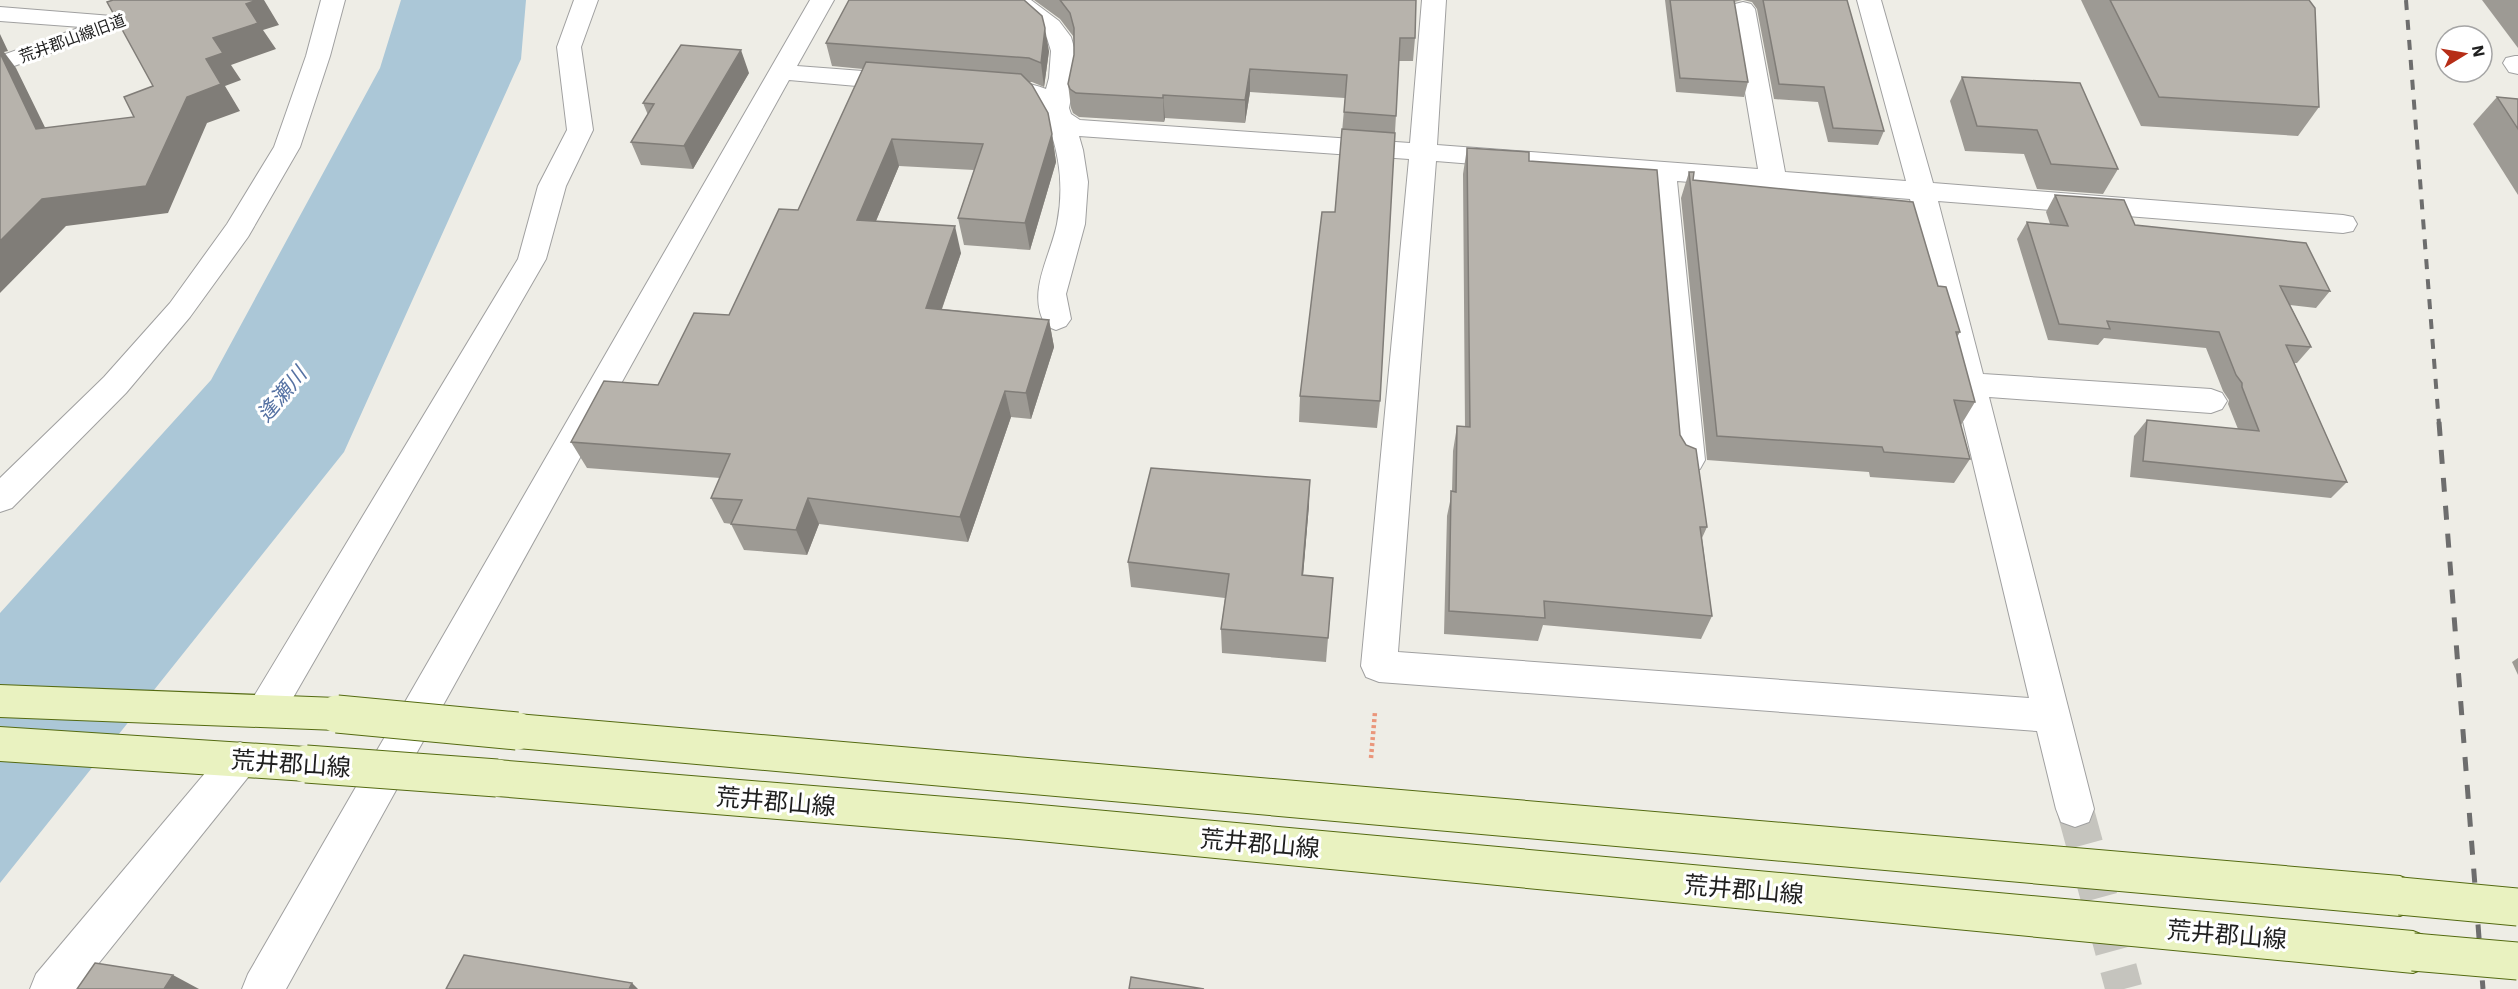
<svg xmlns="http://www.w3.org/2000/svg" width="2518" height="989" font-family="'IBM Plex Sans','Noto Sans JP',sans-serif">
<rect width="100%" height="100%" fill="#eeede6"/>
<polygon fill="#abc7d7" points="401,0 526,0 521,59 344,452 0,883 0,613 211,380 380,68"/>
<g fill="none" stroke-linecap="round" stroke-linejoin="round">
<polyline stroke="#c5c4be" stroke-width="37" stroke-dasharray="37 18" stroke-linecap="butt" points="2075,809 2124,989"/>
<defs>
<g id="street">
<polygon points="156,0 190,0 186,5 0,71 0,56 81,27 0,21 0,7 112,16"/>
<polygon points="321,0 345,0 330,56 300,147 248,237 190,317 126,393 12,508 0,512 0,478 104,377 170,303 227,224 274,147 306,56"/>
<polygon points="574,0 598,0 581,47 593,130 566,186 546,259 279,722 266,726 253,722 247,710 253,698 518,259 538,186 567,130 557,47"/>
<polygon points="810,0 834,0 797,66 902,74 911,77 915,82 911,87 902,90 789,80 286,989 242,989 248,974"/>
<path d="M1004,0H1031L1059,21L1071,37L1075,51V78L1069,108L1071,114L1080,120L1410,143L1422,0H1446L1437,145L1758,169L1731,9L1735,4L1743,2L1751,4L1755,9L1785,172L1906,181L1857,0H1881L1933,183L2343,215L2353,217L2357,224L2353,231L2343,233L1938,201L1983,374L2211,389L2222,393L2227,401L2222,409L2211,413L1989,397L2094,809L2089,822L2075,827L2061,822L2056,809L2037,731L1379,682L1366,677L1361,666L1409,159L1079,136L1083,150L1088,182L1085,224L1066,294L1071,319L1066,326L1056,330L1046,326C1026,293 1050,258 1057,224C1063,194 1061,162 1051,133C1047,120 1040,106 1027,100C1015,95 999,98 986,94L982,89L986,84C1004,79 1028,82 1046,89L1049,78L1051,51L1047,38ZM1436,161L1650,178L1673,460L1678,469L1689,472L1700,469L1705,460L1677,181L1910,199L2029,698L1398,652Z"/>
<polygon points="2515,56 2518,56 2518,74 2509,72 2503,63 2506,58"/>
<polygon points="240,742 253,747 259,759 253,771 78,989 30,989 36,974 227,747"/>
</g>
<g id="secondary">
<polygon points="0,685 337,698 350,702 356,714 350,726 337,730 0,717"/>
<polygon points="517,714 2400,876 2414,882 2420,896 2414,910 2400,916 517,748 504,743 498,731 504,719"/>
<polygon points="0,727 306,747 319,752 325,764 319,776 306,781 0,761"/>
<polygon points="497,760 1007,802 2413,931 2428,937 2434,952 2428,967 2413,973 1007,838 497,796 483,790 478,778 483,766"/>
</g>
</defs>
<use href="#street" stroke="#a0a0a0" stroke-width="2"/>
<use href="#secondary" stroke="#546a11" stroke-width="2"/>
<polyline stroke="#ea967b" stroke-width="4.5" stroke-dasharray="3 3" stroke-linecap="butt" points="1371,758 1375,712"/>
<use href="#street" fill="#fff" fill-rule="evenodd"/>
<use href="#secondary" fill="#e9f2c0" fill-rule="evenodd"/>
<polyline stroke="#6d6d6d" stroke-width="4" stroke-dasharray="10 10" stroke-linecap="butt" points="2406,0 2439,424"/>
<polyline stroke="#6d6d6d" stroke-width="5" stroke-dasharray="14 14" stroke-linecap="butt" points="2439,422 2483,989"/>
<defs>
<g id="secondary-bridge">
<polyline points="337,714 517,731"/>
<polyline points="306,764 497,778"/>
<polyline points="2400,896 2518,907"/>
<polyline points="2413,952 2518,961"/>
</g>
</defs>
<use href="#secondary-bridge" stroke="#546a11" stroke-width="39" stroke-linecap="butt"/>
<use href="#secondary-bridge" stroke="#e9f2c0" stroke-width="37"/>
</g>
<g fill="#9d9a94">
<polygon points="1034,0 1416,0 1415,38 1413,61 1399,61 1380,401 1377,428 1299,422 1300,396 1335,212 1345,98 1250,92 1245,123 1165,118 1164,122 1079,117 1073,113 1071,108 1068,84 1074,55 1074,41 1073,36 1060,19"/>
<polygon points="1665,0 1742,0 1734,2 1748,82 1744,97 1676,92"/>
<polygon points="1743,0 1847,0 1884,131 1878,145 1828,142 1818,102 1774,99 1757,9 1752,2"/>
<polygon points="2081,0 2309,0 2319,107 2298,136 2141,126"/>
<polygon points="2482,0 2518,0 2518,48"/>
<polygon points="826,43 1049,51 1044,87 1032,82 1029,82 1052,134 1056,162 1030,250 964,245 958,218 974,170 899,166 876,221 961,253 942,309 1049,320 1054,347 1031,419 1011,417 968,542 819,524 807,555 744,550 731,524 732,524 724,523 711,498 720,478 587,468 571,442 658,385 729,315 798,210 863,69 832,66"/>
<polygon points="749,73 693,169 641,165 631,142 648,115 643,103"/>
<polygon points="1962,77 2118,169 2103,194 2037,189 2024,154 1965,151 1950,101"/>
<polygon points="2497,97 2518,99 2518,195 2473,124"/>
<polygon points="1467,148 1529,161 1680,435 1707,527 1702,538 1712,616 1701,639 1543,625 1538,641 1444,634 1447,516 1452,492 1453,451 1457,426 1465,427 1463,174"/>
<polygon points="1689,172 1693,180 1938,286 1960,332 1957,337 1975,402 1961,425 1970,459 1954,483 1870,477 1869,472 1707,460 1681,198"/>
<polygon points="2055,195 2135,225 2330,291 2316,308 2290,305 2311,347 2297,363 2294,363 2347,482 2331,498 2130,477 2134,436 2147,420 2238,429 2228,404 2229,400 2223,391 2206,348 2104,338 2098,345 2048,340 2017,239 2027,222 2050,224 2046,212"/>
<polygon points="1309,505 1303,575 1333,578 1326,662 1222,653 1221,629 1225,598 1131,587 1128,562"/>
<polygon points="2518,658 2518,675 2512,662"/>
</g>
<g fill="#807d78">
<polygon points="257,0 264,0 279,25 263,30 276,49 231,65 241,80 225,86 240,111 207,123 168,213 66,226 0,293 0,241 42,199 187,97 206,59 213,38 246,4"/>
<polygon points="1045,28 1049,51 1044,87 1041,63"/>
<polygon points="0,34 8,51 4,52 16,68 59,156 36,129 0,54"/>
<polygon points="741,50 749,73 693,169 684,146"/>
<polygon points="1250,69 1250,92 1245,123 1245,100"/>
<polygon points="1163,95 1165,118 1164,122 1163,98"/>
<polygon points="1052,134 1056,162 1030,250 1025,223"/>
<polygon points="892,139 899,166 865,247 857,220"/>
<polygon points="955,226 961,253 933,334 926,308"/>
<polygon points="1049,320 1054,347 1031,419 1026,393"/>
<polygon points="1005,391 1011,417 968,542 960,517"/>
<polygon points="1310,480 1309,505 1301,600 1302,575"/>
<polygon points="808,498 819,524 807,555 796,530"/>
<polygon points="173,975 199,989 164,989"/>
<polygon points="632,983 638,989 629,989"/>
</g>
<g fill="#b7b3ac" stroke="#807d78" stroke-width="1.5">
<polygon points="113,0 257,0 246,4 258,23 213,38 223,53 206,59 221,84 187,97 146,186 42,199 0,241 0,53 36,129 134,117 124,97 153,86 107,2"/>
<polygon points="849,0 1024,0 1042,16 1045,28 1041,63 1029,58 826,43"/>
<polygon points="1060,0 1416,0 1415,38 1400,38 1396,116 1344,112 1347,75 1250,69 1245,100 1163,95 1163,98 1076,93 1070,89 1068,84 1074,55 1074,28 1070,13"/>
<polygon points="1670,0 1734,0 1748,82 1680,78"/>
<polygon points="1763,0 1847,0 1884,131 1833,128 1824,87 1779,84"/>
<polygon points="2110,0 2309,0 2315,8 2319,107 2159,97"/>
<polygon points="681,45 741,50 684,146 631,142 654,104 643,103"/>
<polygon points="866,62 1021,74 1032,85 1048,113 1052,134 1025,223 958,218 983,144 892,139 857,220 955,226 926,308 1049,320 1026,393 1005,391 960,517 808,498 796,530 731,524 742,500 711,498 730,454 571,442 604,381 658,385 694,313 729,315 779,209 798,210"/>
<polygon points="1962,77 2080,83 2118,169 2051,164 2037,130 1977,126"/>
<polygon points="2497,97 2518,99 2518,129"/>
<polygon points="1342,129 1395,133 1380,401 1300,396 1322,212 1335,212"/>
<polygon points="1467,148 1529,152 1529,161 1657,170 1680,435 1686,445 1696,449 1707,527 1700,527 1712,616 1544,601 1545,618 1449,611 1451,491 1456,492 1457,426 1470,427"/>
<polygon points="1689,172 1694,172 1693,180 1913,202 1938,286 1946,287 1960,332 1956,332 1975,402 1954,400 1970,459 1884,452 1882,447 1717,436"/>
<polygon points="2055,195 2124,200 2135,225 2306,243 2330,291 2280,286 2311,347 2286,345 2347,482 2143,461 2147,420 2259,431 2242,387 2242,383 2236,375 2219,332 2107,321 2110,329 2059,324 2027,222 2068,226"/>
<polygon points="1151,468 1310,480 1302,575 1333,578 1328,638 1221,629 1229,574 1128,562"/>
<polygon points="464,955 632,983 629,989 446,989"/>
<polygon points="95,963 173,975 164,989 77,989"/>
<polygon points="1131,977 1204,989 1129,989"/>
</g>
<g text-anchor="middle" dominant-baseline="central" stroke-width="6" stroke-linejoin="round" paint-order="stroke">
<g font-size="16" fill="#1f1f1f" stroke="#fff">
<text transform="translate(72 38) rotate(-20)">荒井郡山線旧道</text>
</g>
<g font-size="21" font-style="italic" fill="#5672a3" stroke="#fff">
<text transform="translate(281 394) rotate(-50)">逢瀬川</text>
</g>
<g font-size="24" fill="#1f1f1f" stroke="#fff">
<text transform="translate(291 763) rotate(4)">荒井郡山線</text>
<text transform="translate(776 801) rotate(5)">荒井郡山線</text>
<text transform="translate(1260 843) rotate(5)">荒井郡山線</text>
<text transform="translate(1744 889) rotate(5)">荒井郡山線</text>
<text transform="translate(2227 934) rotate(5)">荒井郡山線</text>
</g>
</g>
<g transform="translate(2464 54) rotate(79)"><circle r="28" fill="#ffffff" stroke="#a5a5a5" stroke-width="1.5"/>
<path d="M0-4.5L10 22L0 15L-10 22Z" fill="#b62d17"/>
<text y="-9" font-size="16" font-weight="bold" text-anchor="middle" fill="#1f1f1f">N</text>
</g>
</svg>
